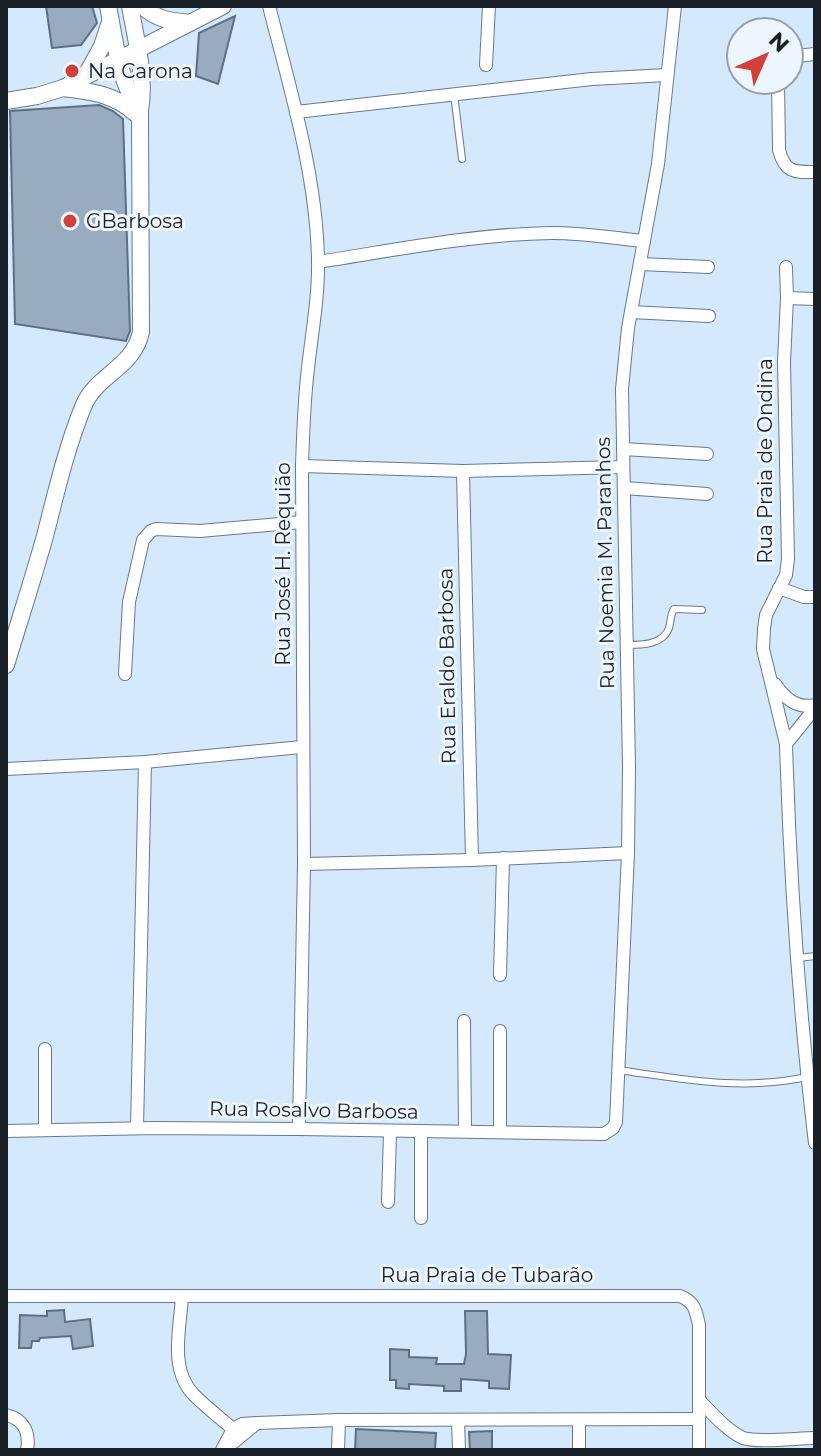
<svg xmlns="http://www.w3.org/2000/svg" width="821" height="1456" font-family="Montserrat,sans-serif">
<rect width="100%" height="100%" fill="#d5e9fd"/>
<g fill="#99acbf" stroke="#5d6f80" stroke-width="2">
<polygon points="46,6 92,6 97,23 81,45 52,48"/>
<polygon points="235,16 218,84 196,76 199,33"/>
<polygon points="99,105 113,111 123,119 130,331 126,341 15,324 10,111"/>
<polygon points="64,1310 65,1322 90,1319 93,1346 73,1349 71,1336 40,1338 39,1341 32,1341 31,1348 19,1348 20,1315 47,1316 47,1311"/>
<polygon points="465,1311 487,1311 488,1354 511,1355 509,1389 489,1388 489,1381 461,1379 461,1391 444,1391 444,1386 409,1384 409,1389 396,1388 396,1380 390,1380 390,1349 409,1350 409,1357 437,1358 436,1364 464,1364 466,1354"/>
<polygon points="356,1429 436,1433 435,1450 355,1450"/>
<polygon points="492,1431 492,1450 470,1450 469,1432"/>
</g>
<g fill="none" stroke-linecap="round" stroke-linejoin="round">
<defs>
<g id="service">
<polyline points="454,94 462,159"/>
<path d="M627,645C641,645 663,645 669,628C671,621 670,615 674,609L702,610"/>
<polyline points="799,958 815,956"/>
<path d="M618,1070C684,1079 740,1091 807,1077"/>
</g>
<g id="minor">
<path d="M269,6C290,89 316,173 318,258C319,295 312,332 308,368C304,401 303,434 302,466L304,864L299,1129"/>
<polyline points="789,59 797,56 815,54"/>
<polyline points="486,65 489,6"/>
<path d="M778,80L779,150C785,173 794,172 815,172"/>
<polyline points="296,112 592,79 667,75"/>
<path d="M318,262C395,250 474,234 552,233C583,233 614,238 644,241"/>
<polyline points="640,264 708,267"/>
<polyline points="786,267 787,298 784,362 788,559 786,575 766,615 764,629 763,649 786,744"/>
<polyline points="787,298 815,299"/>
<polyline points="631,312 709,316"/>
<polyline points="623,449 707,454"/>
<polyline points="302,466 463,471 623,467"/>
<polyline points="463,471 472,860"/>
<polyline points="624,488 707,494"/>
<polyline points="779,588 804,597 815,597"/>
<polyline points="125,674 129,602 143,540 151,531 156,529 200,531 302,522"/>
<path d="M775,684C785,698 796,709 815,705"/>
<path d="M815,708L786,744C790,877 799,1011 815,1143"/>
<polyline points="6,769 145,762 302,747"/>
<polyline points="304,864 472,860 628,853"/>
<polyline points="500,975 503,858"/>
<polyline points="464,1021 465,1131"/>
<polyline points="500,1031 500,1131"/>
<polyline points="45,1049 45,1130"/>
<polyline points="137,1128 145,762"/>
<polyline points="6,1131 155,1128 299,1129 604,1134 613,1128 616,1122 628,853 629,767 622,389 628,328 658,164 675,6"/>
<polyline points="388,1202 390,1132"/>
<polyline points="421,1218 421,1132"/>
<path d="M6,1296H680C695,1302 696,1311 699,1325V1450"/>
<path d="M182,1297C180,1329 169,1370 194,1395C206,1407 220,1418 233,1429"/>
<path d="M699,1400C711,1412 727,1431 743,1438C758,1443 798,1438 815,1438"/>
<path d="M6,1415C24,1419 30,1433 27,1450"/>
<polyline points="458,1420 459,1450"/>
<polyline points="579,1420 579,1450"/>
<polyline points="222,1450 233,1429 242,1424 257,1423 339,1420 699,1419"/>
<polyline points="224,1450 257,1423"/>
<polyline points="338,1450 339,1420"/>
</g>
<g id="tertiary">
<path d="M108,6C115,41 119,82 140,111"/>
<path d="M142,6C157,20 171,21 190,23"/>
<polyline points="85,77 102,46 110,22"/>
<path d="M63,88C91,92 113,93 135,113"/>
<polyline points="6,101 37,96 63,88 223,6"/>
<path d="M6,665C19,622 33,579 45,536C56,493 66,449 83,407C96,374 133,369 141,332L140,111C146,77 136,40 130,6"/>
</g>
</defs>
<use href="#service" stroke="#68798b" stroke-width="8"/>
<use href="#minor" stroke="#68798b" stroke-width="14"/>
<use href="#tertiary" stroke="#68798b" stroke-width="18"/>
<use href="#service" stroke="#fff" stroke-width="6"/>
<use href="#minor" stroke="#fff" stroke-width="12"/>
<use href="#tertiary" stroke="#fff" stroke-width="16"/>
</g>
<g fill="#d04239" stroke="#edf5fd" stroke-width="3">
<circle cx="72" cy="71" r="8"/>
<circle cx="70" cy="221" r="8"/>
</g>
<g text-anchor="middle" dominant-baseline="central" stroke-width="6" stroke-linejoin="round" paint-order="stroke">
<g font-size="20" fill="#192027" stroke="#edf5fd" text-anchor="start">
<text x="88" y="71">Na Carona</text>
<text x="86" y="221">GBarbosa</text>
</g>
<g font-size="20" fill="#192027" stroke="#edf5fd">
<text transform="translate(765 461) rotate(-90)">Rua Praia de Ondina</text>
<text transform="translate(605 563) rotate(-91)">Rua Noemia M. Paranhos</text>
<text transform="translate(283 564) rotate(-90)">Rua José H. Requião</text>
<text transform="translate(447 666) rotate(-91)">Rua Eraldo Barbosa</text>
<text transform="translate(314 1110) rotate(1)">Rua Rosalvo Barbosa</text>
<text x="487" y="1275">Rua Praia de Tubarão</text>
</g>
</g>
<rect width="821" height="1456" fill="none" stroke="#192027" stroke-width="16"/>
<g transform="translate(765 56) rotate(45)"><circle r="38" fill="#edf5fd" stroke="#98a0a7" stroke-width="2"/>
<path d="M0-6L14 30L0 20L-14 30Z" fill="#d04239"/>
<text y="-12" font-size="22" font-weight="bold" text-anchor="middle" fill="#192027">N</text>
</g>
</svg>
